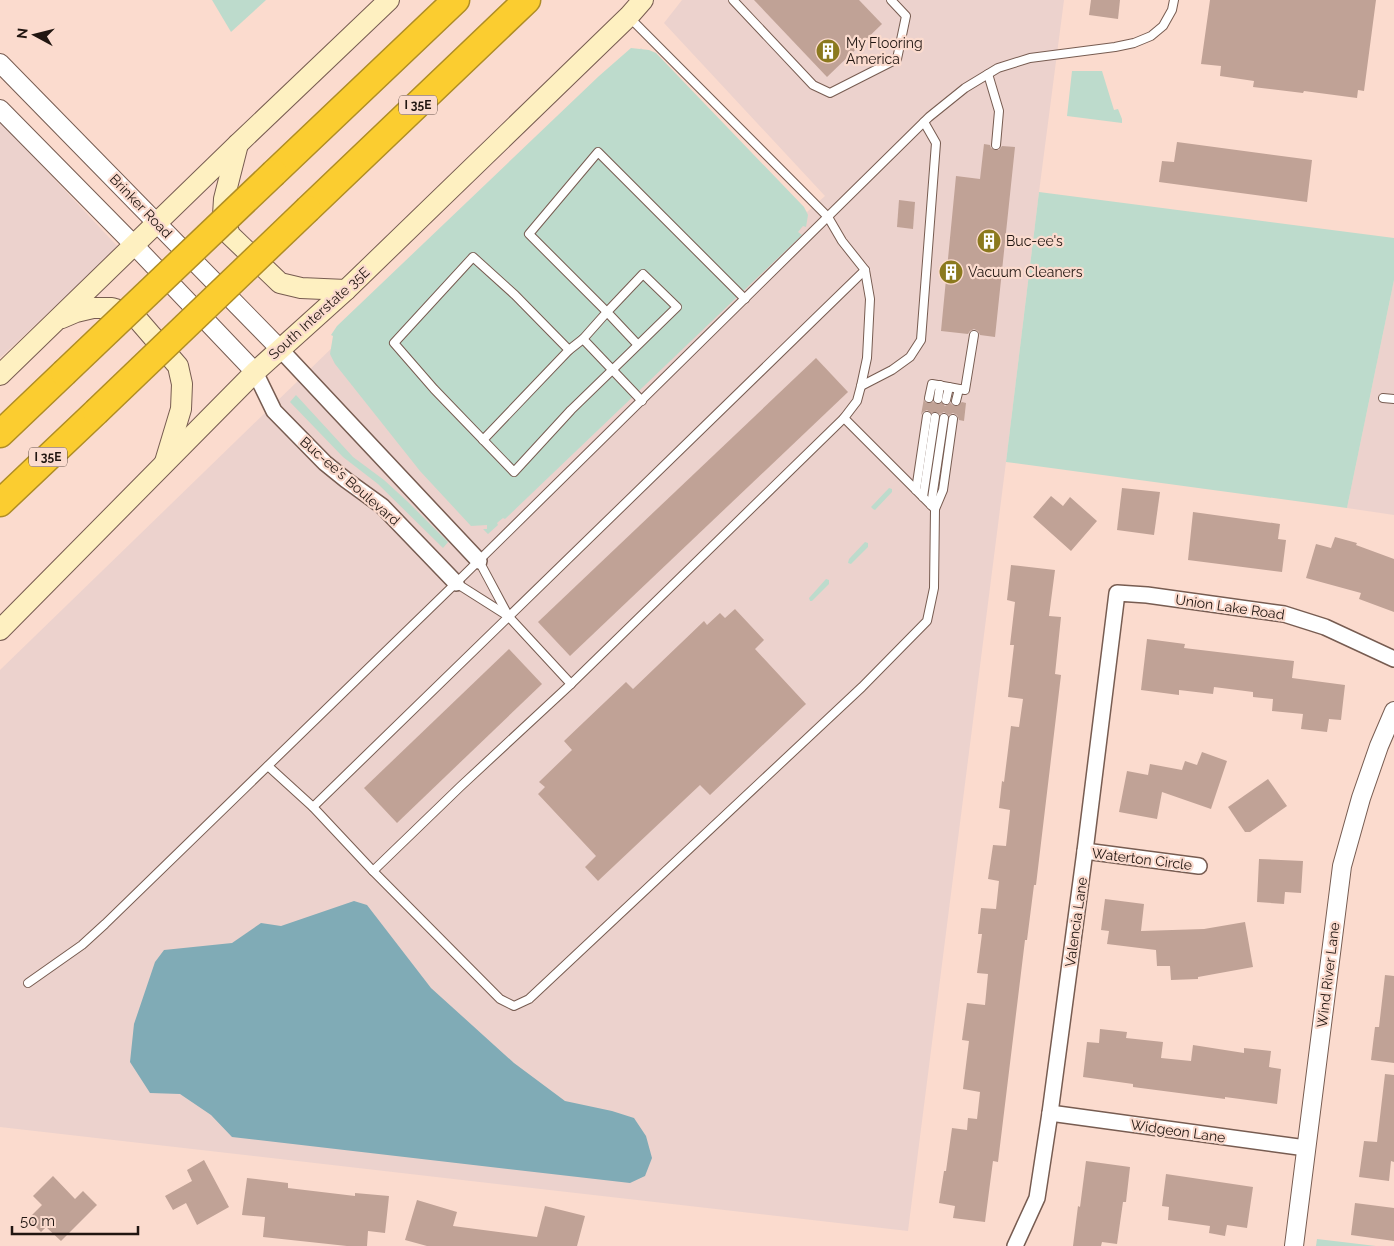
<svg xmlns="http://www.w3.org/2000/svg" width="1394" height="1246" font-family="Raleway,sans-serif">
<rect width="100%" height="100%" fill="#fbdbce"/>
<g fill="#ecd2cd">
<polygon points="682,0 1064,0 1039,192 1006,462 908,1231 0,1127 0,670 641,48 807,212 825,196 664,23"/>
<polygon points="0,121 118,247 0,358"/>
<polygon points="1394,280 1394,515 1347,508"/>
</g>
<g fill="#bddbcc">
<polygon points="212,0 266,0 231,32"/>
<polygon points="631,48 649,50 656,53 804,207 808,215 806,227 803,226 798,232 802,235 505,519 503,518 497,523 498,525 488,534 483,529 487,529 487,525 471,526 420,471 335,364 330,354 333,336 331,335 337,326 599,76"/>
<polygon points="1072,71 1102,71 1114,110 1118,109 1122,119 1122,123 1067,116"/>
<polygon points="1039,192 1394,238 1394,280 1347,508 1006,462"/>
<polygon points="296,395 353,457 384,480 408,502 448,542 443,548 378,484 343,457 290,402"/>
<polygon points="889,488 892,489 892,492 875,510 873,509 871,507"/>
<polygon points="865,542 868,543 868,547 851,564 848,563 849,559"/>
<polygon points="826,579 829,580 829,584 812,601 810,601 809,598"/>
<polygon points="1317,1239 1376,1246 1316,1246"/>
</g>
<polygon fill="#80abb6" points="354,901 367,905 431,988 514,1063 565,1101 612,1111 634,1118 646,1136 652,1158 645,1176 630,1183 232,1137 211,1115 180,1094 150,1093 130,1062 134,1024 155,962 164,950 232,943 261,923 281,926"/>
<g fill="#c0a296">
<polygon points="754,0 859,0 882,24 827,77"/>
<polygon points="1091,0 1120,0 1118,19 1089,15"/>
<polygon points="1210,0 1376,0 1364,91 1358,90 1357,98 1304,91 1303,93 1253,87 1254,81 1220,76 1221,66 1201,64"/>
<polygon points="1177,142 1312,160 1307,202 1159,182 1162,161 1174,162"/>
<polygon points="984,144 990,145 991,148 995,150 999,150 1002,146 1015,147 995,337 980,335 978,331 974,329 970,331 968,334 941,331 956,176 980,179"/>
<polygon points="899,200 915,202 913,229 897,227"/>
<polygon points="816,358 848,392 570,656 538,622"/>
<polygon points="924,398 925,402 927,403 933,402 937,404 942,403 945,406 951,403 952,405 957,406 962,402 966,403 964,421 959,420 957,415 953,413 949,415 944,412 940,414 936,412 931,413 927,410 923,412 921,415"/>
<polygon points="1122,488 1160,492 1154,535 1117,530"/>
<polygon points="1051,496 1063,506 1070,497 1097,521 1071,551 1033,517"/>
<polygon points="1193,512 1280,524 1278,539 1286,540 1282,572 1188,560"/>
<polygon points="1335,537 1357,543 1356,545 1394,559 1394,612 1359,599 1361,593 1306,578 1316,544 1331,548"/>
<polygon points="1011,565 1055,570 1049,616 1061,617 1055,674 1061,675 1036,885 1034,885 1027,940 1025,940 998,1162 993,1161 985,1222 953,1218 955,1206 939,1203 944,1171 946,1171 952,1128 967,1130 968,1118 977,1119 980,1092 963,1089 969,1041 962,1040 967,1003 985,1005 988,974 977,973 982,934 978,934 981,908 996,909 999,881 988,879 993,845 1006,846 1010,810 999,808 1002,781 1004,782 1011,726 1019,727 1023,699 1008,697 1014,645 1010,645 1015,602 1007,600"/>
<polygon points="735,609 764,640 755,649 806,704 710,795 700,785 598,881 585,867 596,856 538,794 545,787 539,782 572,750 564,741 626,682 633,689 704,621 707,625 720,613 725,618"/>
<polygon points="1147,639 1185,644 1184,648 1294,661 1292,678 1345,685 1341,720 1329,719 1327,732 1301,729 1303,714 1272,711 1273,699 1253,697 1253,692 1214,687 1213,694 1179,690 1179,695 1141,690"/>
<polygon points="509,649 542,684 397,823 364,788"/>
<polygon points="1202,752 1227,761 1211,809 1162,792 1157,819 1119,812 1127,771 1148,775 1150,764 1182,770 1185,761 1197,765"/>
<polygon points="1268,779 1287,806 1250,832 1245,832 1228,807"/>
<polygon points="1259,859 1303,861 1301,893 1285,892 1284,904 1257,902"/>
<polygon points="1105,899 1144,904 1141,931 1204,929 1245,922 1253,967 1198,977 1198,979 1171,980 1170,966 1157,966 1156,950 1107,944 1109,931 1101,930"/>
<polygon points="1385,975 1394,976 1394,1063 1371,1060 1375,1027 1379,1027"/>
<polygon points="1100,1029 1127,1032 1126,1038 1163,1042 1161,1058 1191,1061 1193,1045 1244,1053 1244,1048 1271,1051 1269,1067 1281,1069 1277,1104 1225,1097 1225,1099 1133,1087 1133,1084 1083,1077 1087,1042 1099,1043"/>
<polygon points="1385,1074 1394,1075 1394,1162 1391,1161 1389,1181 1359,1177 1364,1141 1377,1142"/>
<polygon points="204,1160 229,1207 197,1225 186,1203 173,1210 165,1196 192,1181 187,1170"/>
<polygon points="1086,1161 1130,1167 1126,1202 1123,1202 1117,1244 1102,1242 1101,1246 1073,1246 1078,1206 1080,1207"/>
<polygon points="1166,1174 1253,1187 1247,1228 1227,1225 1225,1236 1209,1233 1210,1226 1168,1220 1169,1207 1162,1206"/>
<polygon points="53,1176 75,1199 83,1191 97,1205 61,1241 46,1227 41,1232 28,1219 42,1205 33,1196"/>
<polygon points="247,1178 288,1183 288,1188 355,1196 355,1193 389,1196 385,1233 368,1231 367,1246 347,1246 263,1237 265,1217 242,1215"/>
<polygon points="417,1200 457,1212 453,1226 537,1237 545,1206 585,1216 577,1246 427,1246 405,1240"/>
<polygon points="1355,1203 1394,1208 1394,1241 1351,1235"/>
</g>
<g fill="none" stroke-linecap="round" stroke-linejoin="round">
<defs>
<g id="service">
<polyline points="733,0 813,85 830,93 897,59 906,16 891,0"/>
<polyline points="988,74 999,111 996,145"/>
<polyline points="583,339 607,312 529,234 598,152 745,299"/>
<polyline points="638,345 677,307 643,274 607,312 638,345 571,410 514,472 434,389 394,343 473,257 515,295 569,350 583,339 642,401"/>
<polyline points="861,386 892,370 910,357 921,340 936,143 924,122"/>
<polyline points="929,398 932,384 965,390 974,335"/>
<polyline points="1383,398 1394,399"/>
<polyline points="938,399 940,385"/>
<polyline points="946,400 949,387"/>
<polyline points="956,401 959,389"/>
<polyline points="483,440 569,350"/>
<polyline points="916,490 927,416"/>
<polyline points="923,497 935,417"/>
<polyline points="931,505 944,418"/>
<polyline points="935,509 943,490 953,419"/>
<polyline points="479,561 509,617 571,684"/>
<polyline points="456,583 508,616"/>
<polyline points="268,766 313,807 373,871 500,999 514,1006 529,999 862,687 927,621 934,588 935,509 844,418 857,401 861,386 867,358 870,299 865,270 842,241 828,217 630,18"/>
<polyline points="313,807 865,270"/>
<polyline points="373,871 461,786 571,684 844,418"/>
<polyline points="28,983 82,945 105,924 456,583 929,117 965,88 998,68 1030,58 1115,47 1134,43 1151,36 1163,26 1172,10 1174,0"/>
</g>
<g id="minor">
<polyline points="280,349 479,561"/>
<polyline points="255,372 274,411 325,463 346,480 382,506 456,583"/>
<polyline points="1085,851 1199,866"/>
<polyline points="1050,1113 1306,1148"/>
<polyline points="1015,1246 1037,1198 1050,1113 1085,851 1117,593 1147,595 1284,614 1325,627 1394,659"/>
</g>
<g id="tertiary">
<polyline points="0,63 280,349"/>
<polyline points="0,109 134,245 255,372"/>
<polyline points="1294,1246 1342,866 1361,798 1379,746 1394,711"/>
</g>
<g id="secondary">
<polyline points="238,144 224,199 223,215 230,235 280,283 301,288 346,290"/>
<polyline points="62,318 76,312 93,308 112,308 133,314 178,366 182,384 181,409 165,462"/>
<polyline points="0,375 238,144 389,0"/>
<polyline points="0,630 255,372 346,290 629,16 643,0"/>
</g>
<g id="motorway">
<polyline points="274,173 456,0"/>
<polyline points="308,209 527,0"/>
<polyline points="0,434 64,373"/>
<polyline points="0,503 96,412"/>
</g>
</defs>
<use href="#service" stroke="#775c51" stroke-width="10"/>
<use href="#minor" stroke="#775c51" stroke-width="18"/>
<use href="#tertiary" stroke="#775c51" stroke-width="20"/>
<use href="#secondary" stroke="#775c51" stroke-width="22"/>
<use href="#motorway" stroke="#af8d25" stroke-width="29"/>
<use href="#service" stroke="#fff" stroke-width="8"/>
<use href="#minor" stroke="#fff" stroke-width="15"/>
<use href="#tertiary" stroke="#fff" stroke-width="18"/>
<use href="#secondary" stroke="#fef0c1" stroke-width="20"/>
<use href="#motorway" stroke="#fbcd30" stroke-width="26"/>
<defs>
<g id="motorway-bridge">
<polyline points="64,373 274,173"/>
<polyline points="96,412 308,209"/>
</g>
</defs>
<use href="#motorway-bridge" stroke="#af8d25" stroke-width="29" stroke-linecap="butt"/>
<use href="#motorway-bridge" stroke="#fbcd30" stroke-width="26"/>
</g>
<defs>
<symbol id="building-disc" viewBox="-11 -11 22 22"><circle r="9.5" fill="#8b791e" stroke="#fbdbce"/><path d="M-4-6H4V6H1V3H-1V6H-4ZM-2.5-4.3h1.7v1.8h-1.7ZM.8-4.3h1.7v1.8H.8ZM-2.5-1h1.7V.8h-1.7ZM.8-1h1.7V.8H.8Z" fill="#fff"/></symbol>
</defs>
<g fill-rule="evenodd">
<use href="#building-disc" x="814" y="37" width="28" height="28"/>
<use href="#building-disc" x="975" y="227" width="28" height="28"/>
<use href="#building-disc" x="937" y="258" width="28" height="28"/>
</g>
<g text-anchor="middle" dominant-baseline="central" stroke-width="4.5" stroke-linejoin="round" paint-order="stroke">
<g fill="#fbdbce" stroke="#62514a" stroke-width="1">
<rect x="399" y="95.5" width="38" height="19" rx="4"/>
<rect x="29" y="447.5" width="38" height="19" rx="4"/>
</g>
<g font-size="12" font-weight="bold" fill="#211611">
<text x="418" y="105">I 35E</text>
<text x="48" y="457">I 35E</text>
</g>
<g font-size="14" fill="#211611" stroke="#fbdbce" text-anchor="start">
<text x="846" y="43">My Flooring<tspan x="846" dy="16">America</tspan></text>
<text x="1006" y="241">Buc-ee's</text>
<text x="968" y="272">Vacuum Cleaners</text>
</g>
<g font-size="14" fill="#211611" stroke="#fbdbce">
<text transform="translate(141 206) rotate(46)">Brinker Road</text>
<text transform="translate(319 313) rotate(-42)">South Interstate 35E</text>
<text transform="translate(350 481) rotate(41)">Buc-ee's Boulevard</text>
<text transform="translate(1230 607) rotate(8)">Union Lake Road</text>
<text transform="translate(1142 859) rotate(7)">Waterton Circle</text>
<text transform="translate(1076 922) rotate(-82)">Valencia Lane</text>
<text transform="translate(1328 975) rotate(-83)">Wind River Lane</text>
<text transform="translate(1178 1131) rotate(8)">Widgeon Lane</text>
</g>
</g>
<g transform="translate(35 35) rotate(277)" stroke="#fbdbce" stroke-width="4" paint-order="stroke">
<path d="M0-4L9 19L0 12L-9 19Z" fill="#211611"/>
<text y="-8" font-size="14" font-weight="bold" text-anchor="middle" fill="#211611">N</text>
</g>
<path d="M12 1226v8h126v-8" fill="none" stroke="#211611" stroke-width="2.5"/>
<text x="20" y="1226" font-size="15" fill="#211611" stroke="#fbdbce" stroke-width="4" paint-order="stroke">50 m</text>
</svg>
